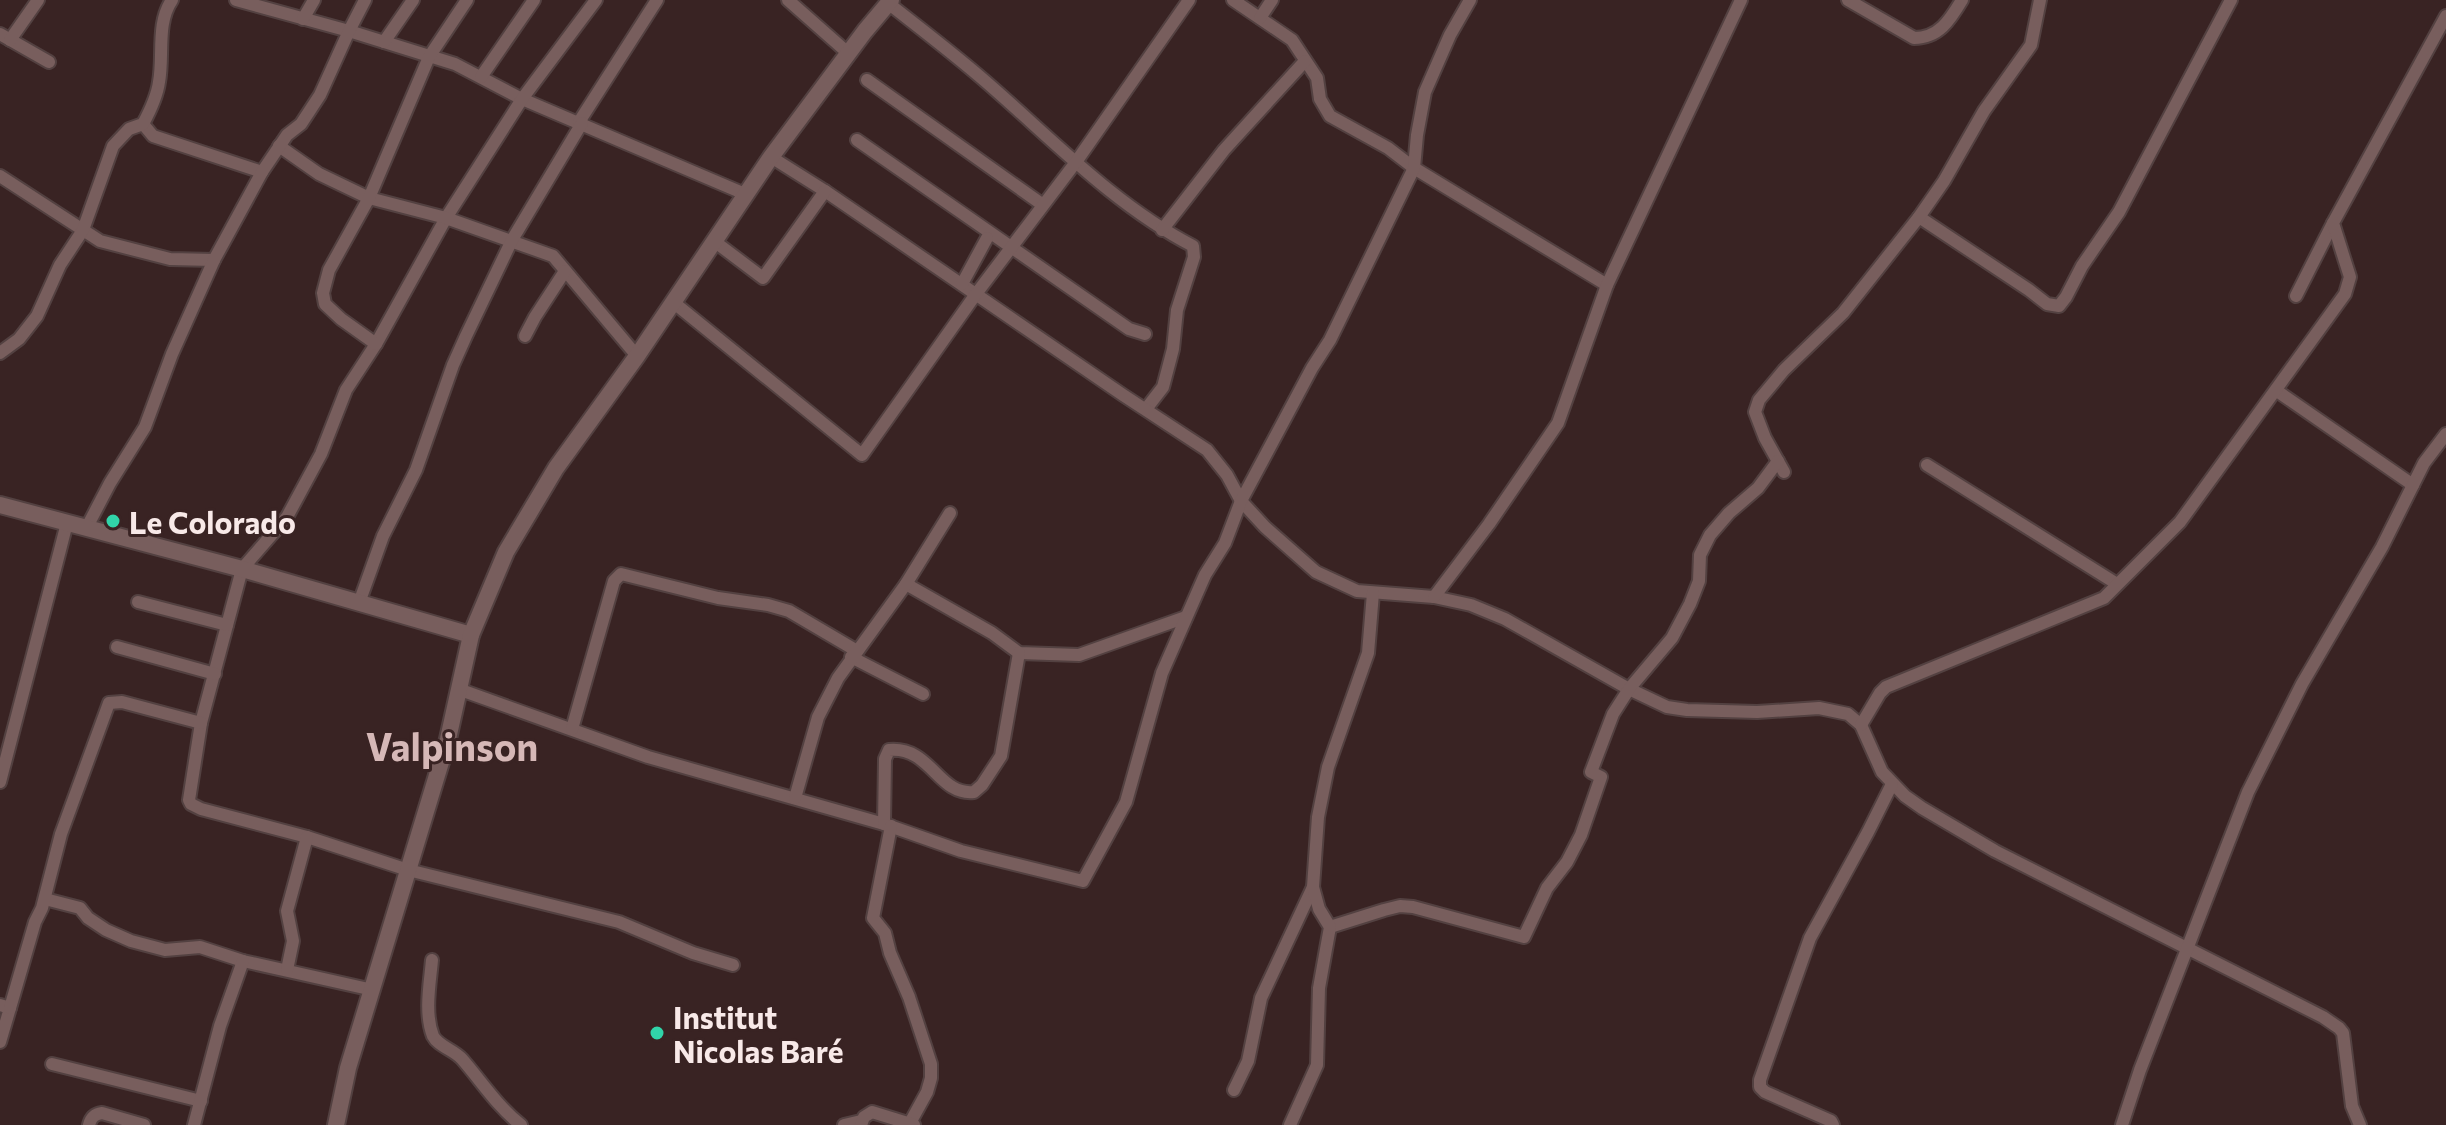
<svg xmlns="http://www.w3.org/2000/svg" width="2446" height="1125" font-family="Commissioner,sans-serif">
<rect width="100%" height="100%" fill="#392323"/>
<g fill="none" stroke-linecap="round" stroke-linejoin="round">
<defs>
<g id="street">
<polyline points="236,0 349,31 455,64 522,99 745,194"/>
<polyline points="596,0 522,99 446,218 376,344 346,390 321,454 287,517 242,569 201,723 189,800 191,804 201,809 307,837 408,870 619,922 693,953 733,965"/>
<polyline points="788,0 848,53"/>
<polyline points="1233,0 1292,40 1317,78 1320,99 1330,116 1388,148 1414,168 1607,285"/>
<path d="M1848,0L1914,38C1939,38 1950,20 1962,0"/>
<path d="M888,3C921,29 954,54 985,81C1051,138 1114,205 1193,246L1194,257L1177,310L1173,349L1163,387L1146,409"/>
<polyline points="1260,18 1272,0"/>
<polyline points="303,19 314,0"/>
<polyline points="0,34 49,62"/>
<polyline points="10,40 38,0"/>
<polyline points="384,42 413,0"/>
<polyline points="481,77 534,0"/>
<polyline points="867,80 1043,205"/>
<polyline points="579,122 657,0"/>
<polyline points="143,124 153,136 262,172"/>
<polyline points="857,140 1129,329 1145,334"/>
<polyline points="279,146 319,174 369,198 446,218 553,256 637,356"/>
<polyline points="771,157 825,191 1123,395 1207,450 1227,475 1241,501 1265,527 1316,572 1357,591 1434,597 1471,605 1505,619 1629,689 1667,707 1687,710 1757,712 1819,708 1848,714 1861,725 1882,772 1905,796 1922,808 1995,851 2323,1017 2339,1028 2343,1033 2352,1106 2360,1125"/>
<polyline points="0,176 100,241 170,259 214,260"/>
<polyline points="1919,217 2029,290 2047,304 2059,306 2066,297 2082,266 2119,212 2231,0"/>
<polyline points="1162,230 1224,150 1305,61"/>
<polyline points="714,241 763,278 825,191"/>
<polyline points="962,284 987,238"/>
<polyline points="2296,296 2333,223"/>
<polyline points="673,302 862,455 976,294 1076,162 1189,0"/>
<polyline points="525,336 535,317 565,271"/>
<polyline points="376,344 341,319 325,304 323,293 329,270 369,198 429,57 467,0"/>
<path d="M0,353L19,339L37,316L60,265L83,230L113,146L129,129L143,124C150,111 157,97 159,82C164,56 156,23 172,0"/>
<polyline points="2277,391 2413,485"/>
<polyline points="1927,465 2117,584"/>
<polyline points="1784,472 1765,438 1755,412 1759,400 1784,370 1843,313 1919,217 1944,181 1984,111 2031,45 2040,0"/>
<polyline points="87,527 110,483 145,427 172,354 214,260 262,172 287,135 301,124 320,95 349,31 365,0"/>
<polyline points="906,584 992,633 1019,653 1079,655 1186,617"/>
<polyline points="1434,597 1489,524 1558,423 1607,285 1741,0"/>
<polyline points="138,602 227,625"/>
<polyline points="359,603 383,536 416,470 453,365 466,336 512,240 582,123"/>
<polyline points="117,647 215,674"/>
<polyline points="851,657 923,694"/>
<polyline points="458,689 648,757 884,824 961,851 1083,881 1126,802 1162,673 1205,575 1225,543 1241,501 1312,368 1330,340 1414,168 1417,135 1425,92 1450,35 1470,0"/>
<polyline points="1861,725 1880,693 1886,687 2104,598 2180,522 2345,294 2350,277 2333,223 2446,16"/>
<polyline points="572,729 614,581 621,574 718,598 768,605 789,611 857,651"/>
<polyline points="0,782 67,523"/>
<polyline points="795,798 818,717 838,678 906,584 950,513"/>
<path d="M884,824L885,759L889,750C931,746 938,796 974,792L982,785L1001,756L1019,653"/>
<polyline points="891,826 873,918 885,933 890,953 909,997 931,1064 931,1078 927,1092 910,1123"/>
<polyline points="45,899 80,908 88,918 106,930 131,941 165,950 200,947 243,961 373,990"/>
<polyline points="1330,927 1384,910 1400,906 1413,907 1524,937 1547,888 1567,862 1581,835 1601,777 1591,772 1613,714 1629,689 1672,638 1690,604 1699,581 1700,555 1710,535 1729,513 1758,488 1778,461"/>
<path d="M432,960C430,983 424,1013 433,1036C438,1046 454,1050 462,1059C482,1082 497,1106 521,1125"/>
<polyline points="287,970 293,941 287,911 307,837"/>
<polyline points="0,1005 10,1008 0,1042"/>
<polyline points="10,1008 35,922 42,908 61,834 109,703 122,702 201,723"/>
<polyline points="52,1064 201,1101"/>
<polyline points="1234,1090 1248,1061 1261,998 1313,887"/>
<path d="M89,1125C91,1117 95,1114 102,1113L144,1125"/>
<polyline points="194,1125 220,1026 243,961"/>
<polyline points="844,1125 861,1121"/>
<polyline points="861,1125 864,1117 872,1112 914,1125"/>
<polyline points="1290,1125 1317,1065 1319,988 1330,927 1319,909 1313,887 1318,817 1328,767 1368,653 1373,593"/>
<polyline points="1833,1125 1831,1121 1765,1092 1760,1087 1760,1080 1810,938 1868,832 1892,784"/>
<polyline points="2122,1125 2140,1070 2248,792 2302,684 2382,547 2424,463 2446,434"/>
</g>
<g id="secondary">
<polyline points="0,505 242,569 471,635"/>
<polyline points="336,1125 348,1068 448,739 471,635 506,552 556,468 637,356 771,157 865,31 891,0"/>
</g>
</defs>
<use href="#street" stroke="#534141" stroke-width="16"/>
<use href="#secondary" stroke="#534141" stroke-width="20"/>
<use href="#street" stroke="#785e5d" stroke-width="12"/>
<use href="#secondary" stroke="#785e5d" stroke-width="16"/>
</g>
<g fill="#31d4a9" stroke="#392323" stroke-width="3">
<circle cx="113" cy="521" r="8"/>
<circle cx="657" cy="1033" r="8"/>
</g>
<g text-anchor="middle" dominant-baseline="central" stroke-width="6" stroke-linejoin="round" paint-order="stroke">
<g font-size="30" font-weight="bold" fill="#f8e9e8" stroke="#392323" text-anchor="start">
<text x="129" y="521">Le Colorado</text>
<text x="673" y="1016">Institut<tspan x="673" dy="34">Nicolas Baré</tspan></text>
</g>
<g font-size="38" font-weight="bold" fill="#d6b8b7" stroke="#392323">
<text x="452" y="745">Valpinson</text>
</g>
</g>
</svg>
